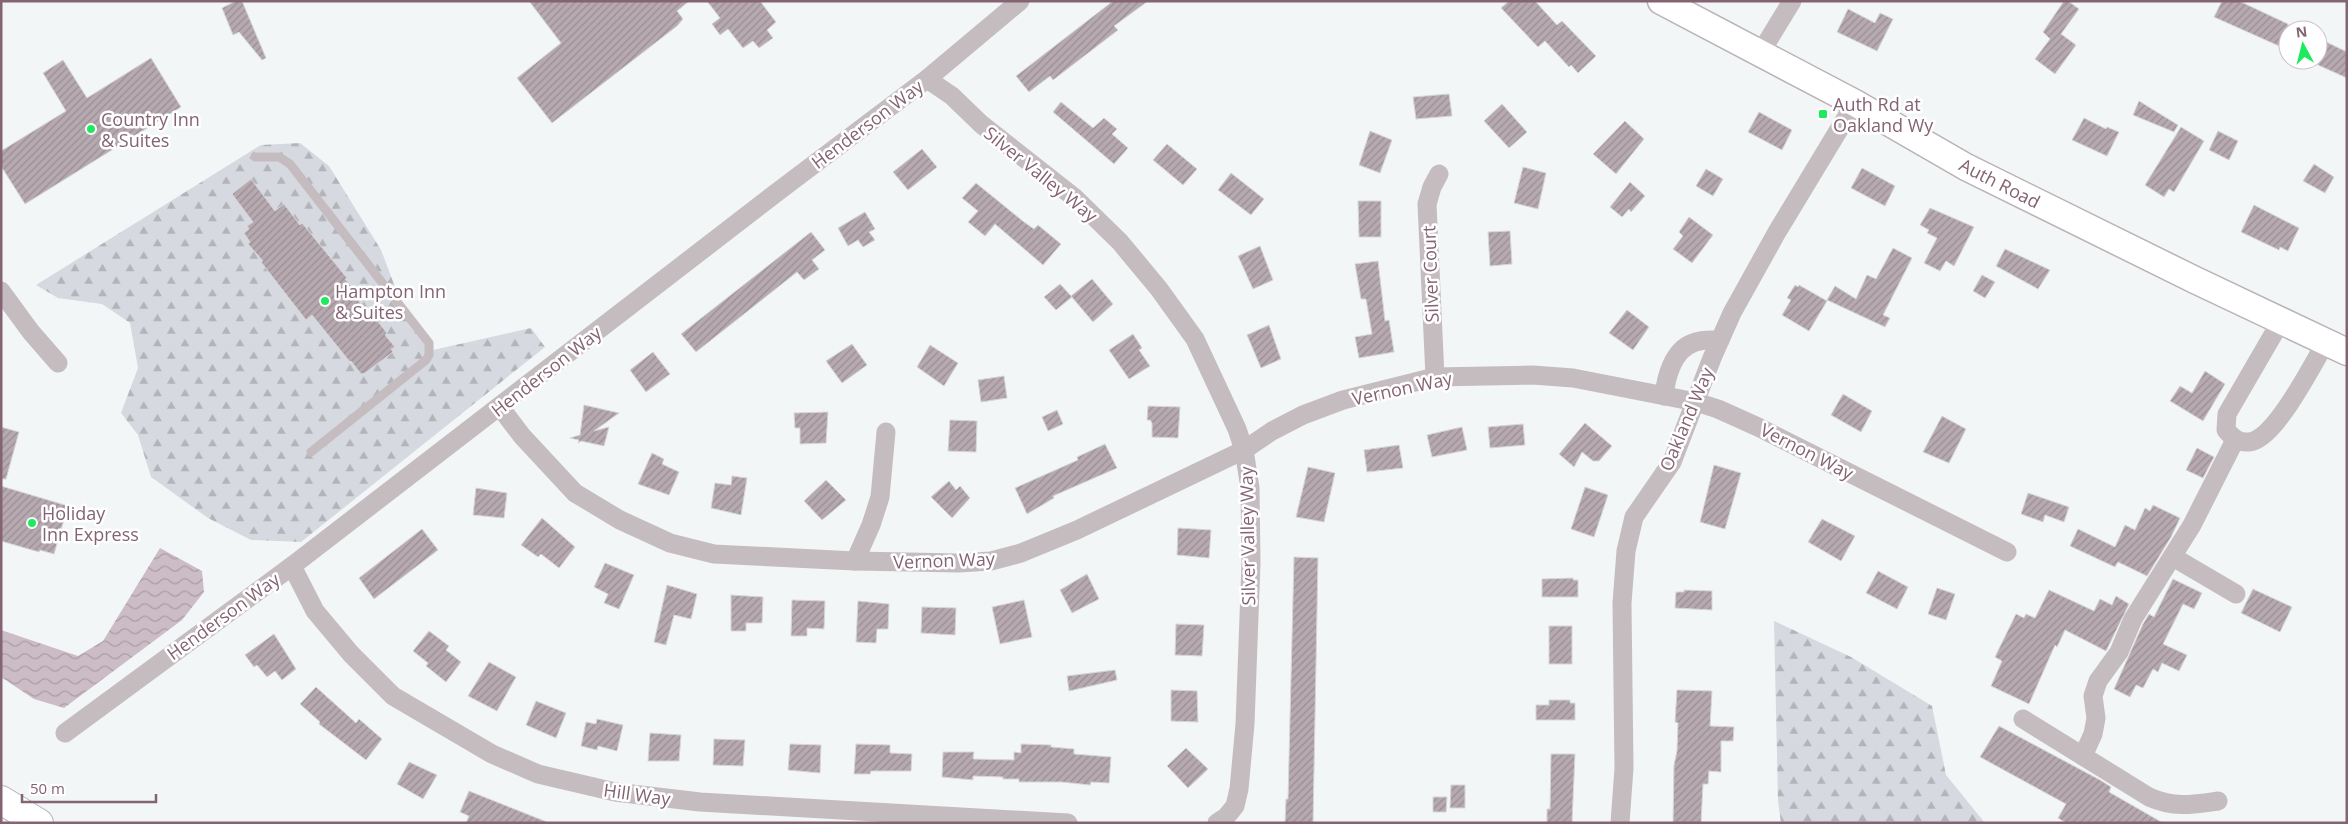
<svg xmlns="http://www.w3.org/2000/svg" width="2348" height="824" font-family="'Open Sans',sans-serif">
<defs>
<pattern id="forest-firs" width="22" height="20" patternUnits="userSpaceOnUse" patternTransform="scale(1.25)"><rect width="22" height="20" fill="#d6d9e0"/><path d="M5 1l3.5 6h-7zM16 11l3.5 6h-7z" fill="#b3b4ba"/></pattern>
<pattern id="water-waves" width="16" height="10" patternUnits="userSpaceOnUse" patternTransform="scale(1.25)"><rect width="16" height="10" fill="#ccbcc6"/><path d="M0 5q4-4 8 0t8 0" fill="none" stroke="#ab9ca5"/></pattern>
<pattern id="building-hatch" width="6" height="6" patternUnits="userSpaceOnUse" patternTransform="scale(1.25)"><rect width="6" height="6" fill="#b7a9b0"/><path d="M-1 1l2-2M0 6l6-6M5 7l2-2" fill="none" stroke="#9a8d94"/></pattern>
</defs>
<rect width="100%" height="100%" fill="#f2f6f6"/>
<g fill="url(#forest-firs)">
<polygon points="300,143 329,166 381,250 408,321 433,350 531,328 545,347 301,542 251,540 208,518 151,477 138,435 121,413 138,368 130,323 102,304 58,298 36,285 261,145"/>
<polygon points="1774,621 1851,657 1932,706 1946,775 1985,823 1781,823 1778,801"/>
</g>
<polygon fill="url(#water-waves)" points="160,548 202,571 204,592 182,620 64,708 34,699 1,677 1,630 78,656 103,641"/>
<g fill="url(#building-hatch)" stroke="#d5d7d7">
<polygon points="236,1 242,1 266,58 262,60 239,32 233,35 222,8"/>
<polygon points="529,1 689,1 677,11 683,19 677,26 552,123 517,78 561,43"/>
<polygon points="707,1 760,1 776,22 767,30 773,38 759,48 753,41 743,48 728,29 720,35 712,24 720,18"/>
<polygon points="1113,1 1148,1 1114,26 1118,30 1053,80 1050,76 1029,92 1016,76"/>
<polygon points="1509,1 1535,1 1557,25 1562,21 1596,56 1578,73 1571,65 1569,67 1545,41 1538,47 1501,8"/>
<polygon points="2064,1 2068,1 2079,9 2061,34 2076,45 2055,74 2035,59 2050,39 2043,32"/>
<polygon points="2222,1 2239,1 2288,24 2288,50 2214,17"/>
<polygon points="1848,9 1875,23 1880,13 1893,19 1877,51 1837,32"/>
<polygon points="2318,38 2347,52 2347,78 2318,65"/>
<polygon points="151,58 181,107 25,204 1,166 1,151 66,111 43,73 63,60 87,98"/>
<polygon points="1449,94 1452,116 1416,119 1413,97"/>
<polygon points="2139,101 2178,125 2174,132 2133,115"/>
<polygon points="1061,102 1093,128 1104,118 1117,129 1112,134 1128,148 1114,164 1053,112"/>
<polygon points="1502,104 1527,132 1509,148 1484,121"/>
<polygon points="1759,112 1792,130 1782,150 1748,132"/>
<polygon points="2084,118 2106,129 2107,127 2119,132 2107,156 2072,140"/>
<polygon points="1625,121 1644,139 1616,174 1593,154"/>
<polygon points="2181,127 2204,141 2174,192 2169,189 2164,197 2145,185"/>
<polygon points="1370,131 1392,140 1380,173 1359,165"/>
<polygon points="2218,131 2238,141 2229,160 2209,150"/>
<polygon points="1167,144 1197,169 1183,185 1153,160"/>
<polygon points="922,149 937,167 908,190 893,172"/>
<polygon points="2314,164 2334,177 2325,193 2303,181"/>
<polygon points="1523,167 1546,173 1538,209 1514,203"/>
<polygon points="1862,168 1895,186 1885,206 1851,188"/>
<polygon points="1706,169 1723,179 1713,196 1696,186"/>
<polygon points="1231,173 1264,199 1251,215 1218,190"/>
<polygon points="251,179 275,211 284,204 300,225 302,223 347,278 345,279 351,286 349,288 370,316 372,314 387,333 385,335 395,347 391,349 393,352 365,373 361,374 351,361 350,362 312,315 306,320 261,262 263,261 248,244 250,242 244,233 249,229 247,226 253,222 232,194"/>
<polygon points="1630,182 1645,196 1631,212 1629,209 1622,217 1610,207"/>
<polygon points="976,183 1024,222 1034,229 1038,225 1061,244 1043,265 995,224 985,236 968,222 978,211 962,198"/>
<polygon points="1358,201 1381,201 1381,237 1359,237"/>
<polygon points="2254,205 2299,228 2288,251 2280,247 2279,250 2241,232"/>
<polygon points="1930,208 1974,227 1954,266 1946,261 1940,271 1924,263 1937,238 1927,233 1929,230 1920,225"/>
<polygon points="865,212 875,229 869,232 875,240 863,247 858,240 848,246 838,228"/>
<polygon points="1689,217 1713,235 1692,263 1673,249 1683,236 1679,232"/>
<polygon points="1510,231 1512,264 1490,266 1488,232"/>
<polygon points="811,232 825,250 812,260 819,269 804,280 797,272 696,352 681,334"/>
<polygon points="1260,246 1273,280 1253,289 1238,256"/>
<polygon points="1893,248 1912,258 1883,315 1890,318 1885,327 1827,300 1835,286 1856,299 1867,275 1876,279"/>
<polygon points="2005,249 2050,270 2038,289 1996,266"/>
<polygon points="1378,261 1385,321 1389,320 1394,352 1359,358 1355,337 1372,334 1366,299 1361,299 1355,264"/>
<polygon points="1982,275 1995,282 1985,298 1973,291"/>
<polygon points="1092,279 1113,304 1093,322 1071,296"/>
<polygon points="1060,284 1072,297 1056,310 1044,297"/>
<polygon points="1795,285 1798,287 1799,285 1827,301 1809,331 1782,315 1791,300 1787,298"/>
<polygon points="1627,310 1649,327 1633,350 1609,333"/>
<polygon points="1269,325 1281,359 1261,368 1247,335"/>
<polygon points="1133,334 1142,348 1139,350 1150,366 1129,379 1109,350"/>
<polygon points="852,344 867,365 842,383 826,361"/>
<polygon points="930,345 958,363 944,386 917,367"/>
<polygon points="653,352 670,374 646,392 630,370"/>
<polygon points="2205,371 2225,384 2203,421 2170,401 2180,386 2192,393"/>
<polygon points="1004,376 1007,398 981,402 978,380"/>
<polygon points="1843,394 1872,411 1861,432 1831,415"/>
<polygon points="584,405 619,413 594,431 609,427 604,446 581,441 578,443 579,440 570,438 580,435"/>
<polygon points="1148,406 1180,407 1178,438 1152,437 1152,423 1150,420 1147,420"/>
<polygon points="1057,410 1063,424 1048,431 1042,417"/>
<polygon points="828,412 826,443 800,444 800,428 795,428 794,413"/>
<polygon points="1942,416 1966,429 1949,463 1923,452"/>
<polygon points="950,420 977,421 976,452 948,451"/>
<polygon points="1585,423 1612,446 1599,461 1593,461 1582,452 1574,467 1559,454"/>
<polygon points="1523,424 1525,445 1490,448 1488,427"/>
<polygon points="1,427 19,432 6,479 1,479"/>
<polygon points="1462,427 1467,450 1432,457 1427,435"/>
<polygon points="1105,444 1117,468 1053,496 1054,498 1027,514 1015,488 1078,460 1077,457"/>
<polygon points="1399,445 1403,468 1367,472 1364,450"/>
<polygon points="2197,448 2214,457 2203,478 2186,470"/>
<polygon points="652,453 664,459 662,464 679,472 669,495 638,484"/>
<polygon points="1714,465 1741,473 1725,529 1700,522"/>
<polygon points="1308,467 1335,473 1324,522 1296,517"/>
<polygon points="732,476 747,478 741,515 711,508 715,483 731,485"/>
<polygon points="826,480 846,500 822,520 804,501"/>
<polygon points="949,481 956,490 960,486 970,498 952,518 931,497"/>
<polygon points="1,486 68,506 54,554 40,550 39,552 1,541"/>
<polygon points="1585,487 1608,495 1594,537 1571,529"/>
<polygon points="476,488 507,493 504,518 473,515"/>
<polygon points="2028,493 2069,507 2064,522 2045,515 2043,522 2021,514"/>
<polygon points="2153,505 2180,518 2171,537 2147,576 2118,562 2115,567 2070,546 2078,529 2115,547 2125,525 2135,530 2145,508 2150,511"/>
<polygon points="542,518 575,547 559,568 541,554 538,557 521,545"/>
<polygon points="1822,519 1855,536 1841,561 1808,542"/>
<polygon points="1178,528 1211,530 1209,558 1177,555"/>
<polygon points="422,529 438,550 374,599 359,578"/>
<polygon points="1294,557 1318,558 1313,823 1285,823 1286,799 1288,799"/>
<polygon points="605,563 634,575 619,609 604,603 608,594 594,587"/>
<polygon points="1878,571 1908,587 1897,609 1866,593"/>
<polygon points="1087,574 1099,599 1072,613 1060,590"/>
<polygon points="1573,578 1573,580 1578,580 1578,597 1542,597 1542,579"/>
<polygon points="2173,579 2202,593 2194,609 2183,604 2163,644 2187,655 2179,671 2162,663 2158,672 2153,669 2143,688 2136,685 2130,697 2114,689 2143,624 2149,614 2154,617"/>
<polygon points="667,585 697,594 691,619 674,615 666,645 654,642"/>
<polygon points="1937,588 1955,594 1946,620 1928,614"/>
<polygon points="2253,589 2292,607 2280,632 2241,613"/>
<polygon points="1684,590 1712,591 1712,610 1675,608 1676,592 1684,592"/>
<polygon points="2049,590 2094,611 2100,599 2112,605 2116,596 2129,604 2106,651 2065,630 2057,647 2055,645 2029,704 1991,686 2002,661 1995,657 2016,614 2024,618 2026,614 2035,618"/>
<polygon points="731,595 763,597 762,623 746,623 746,631 731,631"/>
<polygon points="792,600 825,601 824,629 807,628 807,636 791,636"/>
<polygon points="1024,600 1032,637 1000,644 992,607"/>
<polygon points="858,601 889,604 888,629 877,629 876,643 856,642"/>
<polygon points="922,607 956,608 955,635 921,633"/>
<polygon points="1176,624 1204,625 1202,656 1175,655"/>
<rect x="1549" y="626" width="23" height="38"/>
<polygon points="429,631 449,646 446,650 461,662 446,682 426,666 428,663 413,651"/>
<polygon points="274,634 296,669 282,680 275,671 267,677 257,665 254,667 245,655"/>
<polygon points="489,662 516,677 497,711 468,696"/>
<polygon points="1115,670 1117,680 1069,691 1067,676"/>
<polygon points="316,687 356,723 359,719 382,739 366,760 319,724 320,722 300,704"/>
<polygon points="1171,690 1197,691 1198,722 1171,721"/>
<polygon points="1677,690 1712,691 1710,726 1734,727 1733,741 1721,741 1721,772 1709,771 1708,784 1703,784 1701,823 1673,823 1674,765 1677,751 1678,723 1675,722"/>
<polygon points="1549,700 1570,700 1570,703 1575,703 1575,720 1536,720 1536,705 1549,705"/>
<polygon points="536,701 566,713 556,738 526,725"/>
<polygon points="597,719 623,725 617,751 598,746 597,750 581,746 586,722 596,724"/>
<polygon points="1999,726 2100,780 2111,787 2109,792 2163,823 2066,823 2058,818 2066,804 1980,757"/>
<polygon points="650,733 681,735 679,761 648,761"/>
<polygon points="714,739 745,740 743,766 713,765"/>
<polygon points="790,744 821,745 820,773 788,770"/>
<polygon points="856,744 890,745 890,753 912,754 911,771 871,771 870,774 854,774"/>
<polygon points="1021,744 1051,745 1051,747 1074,749 1074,754 1111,757 1109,783 1091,782 1090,785 1062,782 1019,782 1019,779 1003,779 1003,777 973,776 973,780 942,777 943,752 974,752 973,759 1014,760 1014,752 1021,753"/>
<polygon points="1186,748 1208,769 1188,788 1167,766"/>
<polygon points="1551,754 1575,754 1572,823 1547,823 1547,809 1550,809"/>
<polygon points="409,762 437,775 423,799 397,784"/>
<polygon points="1451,785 1465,785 1465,808 1450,808"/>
<polygon points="469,791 547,822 547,823 466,823 469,816 460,812"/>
<polygon points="1433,797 1447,797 1446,812 1433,812"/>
</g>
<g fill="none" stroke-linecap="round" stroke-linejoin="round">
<defs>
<polyline id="secondary" points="1661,1 1855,103 1966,167 2195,280 2347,352"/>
<polyline id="motorway" points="1,800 39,823"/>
</defs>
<use href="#secondary" stroke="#bbb1b6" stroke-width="29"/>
<use href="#motorway" stroke="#b9b2b5" stroke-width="30"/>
<polyline stroke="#c5bcc0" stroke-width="9" points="255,157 279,157 290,164 429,343 429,355 426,360 311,452"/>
<g stroke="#c5bcc0" stroke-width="19">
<polyline points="1761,52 1792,1"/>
<polyline points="927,79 952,96 981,124 1075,198 1120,242 1159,289 1195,339 1237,429 1244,450 1250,488 1251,563 1245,724 1239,789 1235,806 1226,817 1217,823"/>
<polyline points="1,291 31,332 58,363"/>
<path d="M2281,321L2227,414L2226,430C2232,437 2238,443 2249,442C2275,440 2312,365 2326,342"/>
<polyline points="1435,377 1427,204 1432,187 1439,174"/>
<path d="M1664,396C1666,377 1673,350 1693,343C1701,339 1712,340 1720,340"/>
<polyline points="500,407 522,436 575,493 620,520 670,543 714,554 855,561 871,525 880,497 886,432"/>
<polyline points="2173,557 2236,594"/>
<polyline points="855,561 959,563 991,561 1021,553 1077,530 1244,450 1272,431 1303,415 1343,400 1435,377 1533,375 1573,378 1696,402 1718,409 1758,427 2007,552"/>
<polyline points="292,566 315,611 351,654 393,696 492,754 538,774 615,792 700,802 1068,823"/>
<path d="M2023,719L2149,797C2174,808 2191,805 2218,801"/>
<polyline points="65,733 292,566 776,193 927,79 1020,1"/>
<polyline points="2083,756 2093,734 2096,718 2093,696 2098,681 2119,652 2133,619 2192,525 2235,440"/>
<polyline points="1620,823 1624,768 1622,603 1626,551 1634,517 1672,462 1712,358 1732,313 1777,232 1855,103"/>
</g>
<use href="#secondary" stroke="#fff" stroke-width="26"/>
<use href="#motorway" stroke="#fff" stroke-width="28"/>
</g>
<g fill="#1eea60" stroke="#fff" stroke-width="2">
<rect x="1818" y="109" width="10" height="10" rx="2.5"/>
<circle cx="91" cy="129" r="5"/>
<circle cx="325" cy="301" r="5"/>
<circle cx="32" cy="523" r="5"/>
</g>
<g text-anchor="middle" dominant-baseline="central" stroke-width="5" stroke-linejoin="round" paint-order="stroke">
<g font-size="18" fill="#846473" stroke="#fff" text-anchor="start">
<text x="1833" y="104">Auth Rd at<tspan x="1833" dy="21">Oakland Wy</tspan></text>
<text x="101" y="119">Country Inn<tspan x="101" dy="21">&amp; Suites</tspan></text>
<text x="335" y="291">Hampton Inn<tspan x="335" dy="21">&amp; Suites</tspan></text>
<text x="42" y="513">Holiday<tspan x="42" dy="21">Inn Express</tspan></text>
</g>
<g font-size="18" fill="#846473" stroke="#fff">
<text transform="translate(867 124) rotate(-37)">Henderson Way</text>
<text transform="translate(1041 174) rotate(39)">Silver Valley Way</text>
<text transform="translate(2000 183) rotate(27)">Auth Road</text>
<text transform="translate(1430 274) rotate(-92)">Silver Court</text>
<text transform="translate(546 371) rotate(-38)">Henderson Way</text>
<text transform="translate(1402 388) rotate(-12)">Vernon Way</text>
<text transform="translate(1686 419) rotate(-67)">Oakland Way</text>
<text transform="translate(1807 451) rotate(27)">Vernon Way</text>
<text transform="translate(1247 536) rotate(-91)">Silver Valley Way</text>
<text transform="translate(944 560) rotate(-2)">Vernon Way</text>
<text transform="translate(223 616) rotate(-36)">Henderson Way</text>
<text transform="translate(637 794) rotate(8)">Hill Way</text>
</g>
</g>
<rect width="2348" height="824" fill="none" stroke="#846473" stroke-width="5"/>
<g transform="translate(2303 45) rotate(353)"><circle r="24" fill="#ffffff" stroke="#cec1c7"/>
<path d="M0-4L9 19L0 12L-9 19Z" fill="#1eea60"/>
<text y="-8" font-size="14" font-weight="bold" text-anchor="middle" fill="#846473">N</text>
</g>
<path d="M22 794v8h134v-8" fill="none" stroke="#846473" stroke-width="2.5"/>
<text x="30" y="794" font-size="15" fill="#846473" stroke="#ffffff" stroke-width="4" paint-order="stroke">50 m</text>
</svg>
